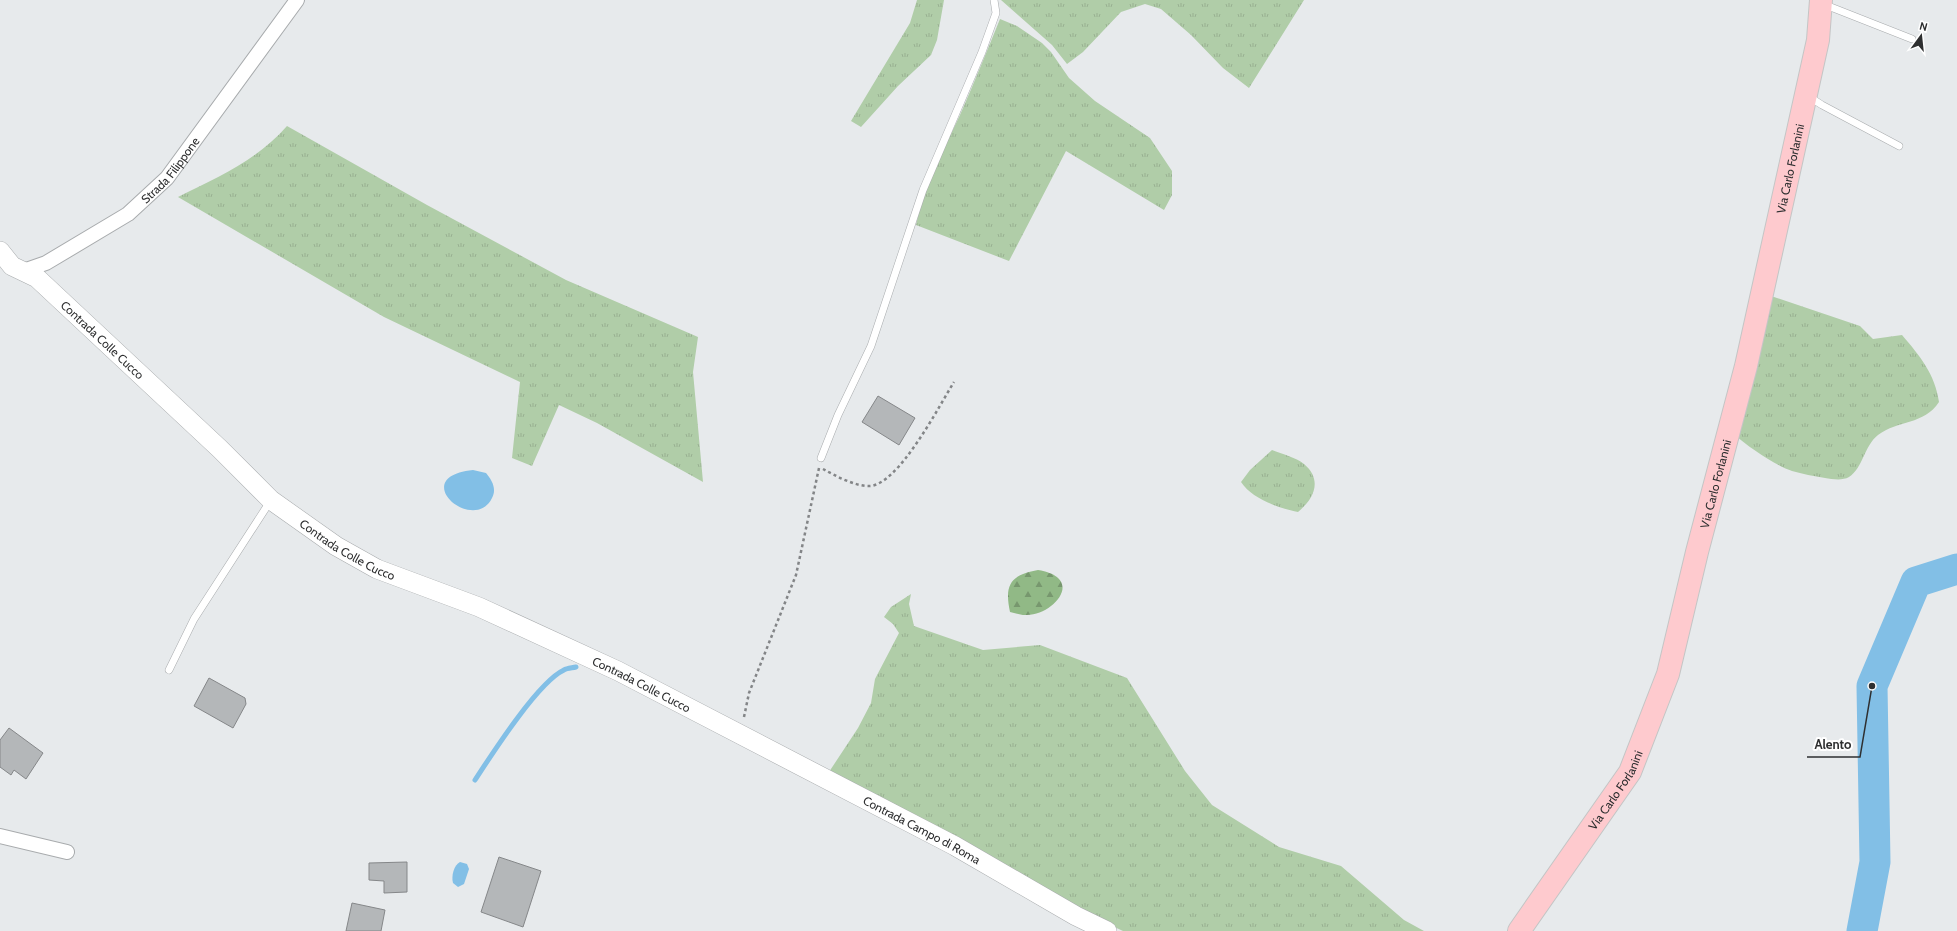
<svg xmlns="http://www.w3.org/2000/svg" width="1957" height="931" font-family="Cabin,sans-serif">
<defs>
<pattern id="grass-tufts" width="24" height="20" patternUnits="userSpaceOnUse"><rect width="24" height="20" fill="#b0cda8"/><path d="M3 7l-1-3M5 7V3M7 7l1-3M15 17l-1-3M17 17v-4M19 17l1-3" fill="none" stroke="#98b091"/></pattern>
<pattern id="forest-firs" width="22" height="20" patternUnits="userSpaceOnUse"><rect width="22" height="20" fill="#91b986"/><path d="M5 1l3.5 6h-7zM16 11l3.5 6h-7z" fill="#77976e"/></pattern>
</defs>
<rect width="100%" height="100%" fill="#e7eaec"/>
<g fill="url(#grass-tufts)">
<polygon points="917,0 944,0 937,40 931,55 898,86 861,127 851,121 910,23"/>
<polygon points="1001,0 1304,0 1249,88 1223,68 1191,35 1161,9 1145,4 1121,12 1083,52 1067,64 1052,45"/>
<path d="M1000,19L1017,26L1042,43L1051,52L1069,78L1095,101L1150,138L1172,171V195L1164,210L1066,151L1009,261L916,225C924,186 943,151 960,115C974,83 987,51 1000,19Z"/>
<path d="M287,126L427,205L566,280L698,337L693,372L703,482L597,423L559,405L532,466L512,458L520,382L384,317L178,197C219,177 256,161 287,126Z"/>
<path d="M1771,296L1860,326L1873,339L1902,335C1920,356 1935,374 1939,402C1924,425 1898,420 1878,435C1864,446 1863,468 1849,477C1842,481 1832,479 1825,478C1814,476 1802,474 1792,471C1776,466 1747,446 1735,435Z"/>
<path d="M1272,450C1282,454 1297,458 1304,464C1323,480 1314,499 1298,512C1279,508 1252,499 1241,482L1250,470Z"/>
<polygon points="911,594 909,604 914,626 983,650 1040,645 1127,678 1185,771 1212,805 1279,847 1341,866 1404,920 1424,931 1123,931 1089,915 827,775 858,728 871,703 875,679 899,633 893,624 884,617 891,607"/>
</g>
<path fill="url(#forest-firs)" d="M1038,570C1087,578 1052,617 1025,615C1020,615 1015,613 1010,612C1004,584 1011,575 1038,570Z"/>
<g fill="#82bfe6">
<path d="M473,470L486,473C492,480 497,489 492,498C474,535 406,477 473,470Z"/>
<path d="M460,862L467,864L469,869L464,884L458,887L453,883C451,876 454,865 460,862Z"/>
</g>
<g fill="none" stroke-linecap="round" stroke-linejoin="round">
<path stroke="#82bfe6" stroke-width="5" d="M475,780C492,754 538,682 564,670C567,668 572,668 576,667"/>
<polyline stroke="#82bfe6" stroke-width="31" points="1862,931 1875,862 1872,686 1916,582 1957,569"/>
</g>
<g fill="#b4b7b9" stroke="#858789">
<polygon points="878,396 915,418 899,445 862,422"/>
<polygon points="209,678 245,698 246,704 233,728 194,706"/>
<polygon points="9,728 43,753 26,779 14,770 11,775 0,767 0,740"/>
<polygon points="499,857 541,871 523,927 481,912"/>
<polygon points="407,862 407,892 384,893 384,881 369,880 369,863"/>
<polygon points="352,903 385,910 381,931 346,931"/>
</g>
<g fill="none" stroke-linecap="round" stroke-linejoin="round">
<defs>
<g id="lane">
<polyline points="1823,4 1912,39"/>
<polyline points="1808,96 1822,105 1899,146"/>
<polyline points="821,458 838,415 871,346 923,190 982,52 996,13 994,0"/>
<polyline points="169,670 194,619 271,500"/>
</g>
<g id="street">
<path id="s1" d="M23,271L46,263L128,214L167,178L297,0"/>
<polyline points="0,836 67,852"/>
</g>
<g id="secondary">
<path id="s2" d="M0,251L12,266L37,278L220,449L271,500L336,546L377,569L479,607L618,671L955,846L1076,916L1107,931"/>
</g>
<g id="primary">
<path id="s3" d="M1519,931L1630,772L1668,674L1697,552L1746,366L1818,40L1821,0"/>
</g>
</defs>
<use href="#lane" stroke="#a8abad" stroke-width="8"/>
<use href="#street" stroke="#a8abad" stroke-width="16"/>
<use href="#secondary" stroke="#a8abad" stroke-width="20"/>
<use href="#primary" stroke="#c4c5c5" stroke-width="24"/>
<g stroke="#838587" stroke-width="2.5" stroke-dasharray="3 3" stroke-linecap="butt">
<path d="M823,469C836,476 854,486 869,486C898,486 939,406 954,382"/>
<polyline points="744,717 749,693 796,575 819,468"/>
</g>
<use href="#lane" stroke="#fff" stroke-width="7"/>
<use href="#street" stroke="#fff" stroke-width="14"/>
<use href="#secondary" stroke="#fff" stroke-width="19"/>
<use href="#primary" stroke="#fecace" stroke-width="22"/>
</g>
<g text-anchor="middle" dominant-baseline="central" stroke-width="4" stroke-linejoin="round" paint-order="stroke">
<g font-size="12" fill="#2e2f30" stroke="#fff">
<text stroke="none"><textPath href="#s3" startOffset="819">Via Carlo Forlanini</textPath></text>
<text stroke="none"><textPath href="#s1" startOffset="181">Strada Filippone</textPath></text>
<text stroke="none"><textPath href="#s2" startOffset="137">Contrada Colle Cucco</textPath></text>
<text stroke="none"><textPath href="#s3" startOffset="495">Via Carlo Forlanini</textPath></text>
<text stroke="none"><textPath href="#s2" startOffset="461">Contrada Colle Cucco</textPath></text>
<text stroke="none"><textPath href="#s2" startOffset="785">Contrada Colle Cucco</textPath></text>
<text stroke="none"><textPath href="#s3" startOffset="171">Via Carlo Forlanini</textPath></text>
<text stroke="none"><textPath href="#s2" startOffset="1101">Contrada Campo di Roma</textPath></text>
</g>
</g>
<path fill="none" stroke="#2e2f30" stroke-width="1.5" d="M1872 686L1860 757H1807"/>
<circle fill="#2e2f30" stroke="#fff" stroke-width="1.5" cx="1872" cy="686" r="4"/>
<g font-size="13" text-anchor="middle" font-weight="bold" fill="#2e2f30" stroke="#fff" stroke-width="4" stroke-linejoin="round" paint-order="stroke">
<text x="1833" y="749">Alento</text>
</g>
<g transform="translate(1921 36) rotate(15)" stroke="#ffffff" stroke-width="3" paint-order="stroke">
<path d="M0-3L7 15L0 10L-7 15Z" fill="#2e2f30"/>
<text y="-6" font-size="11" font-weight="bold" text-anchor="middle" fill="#2e2f30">N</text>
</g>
</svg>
